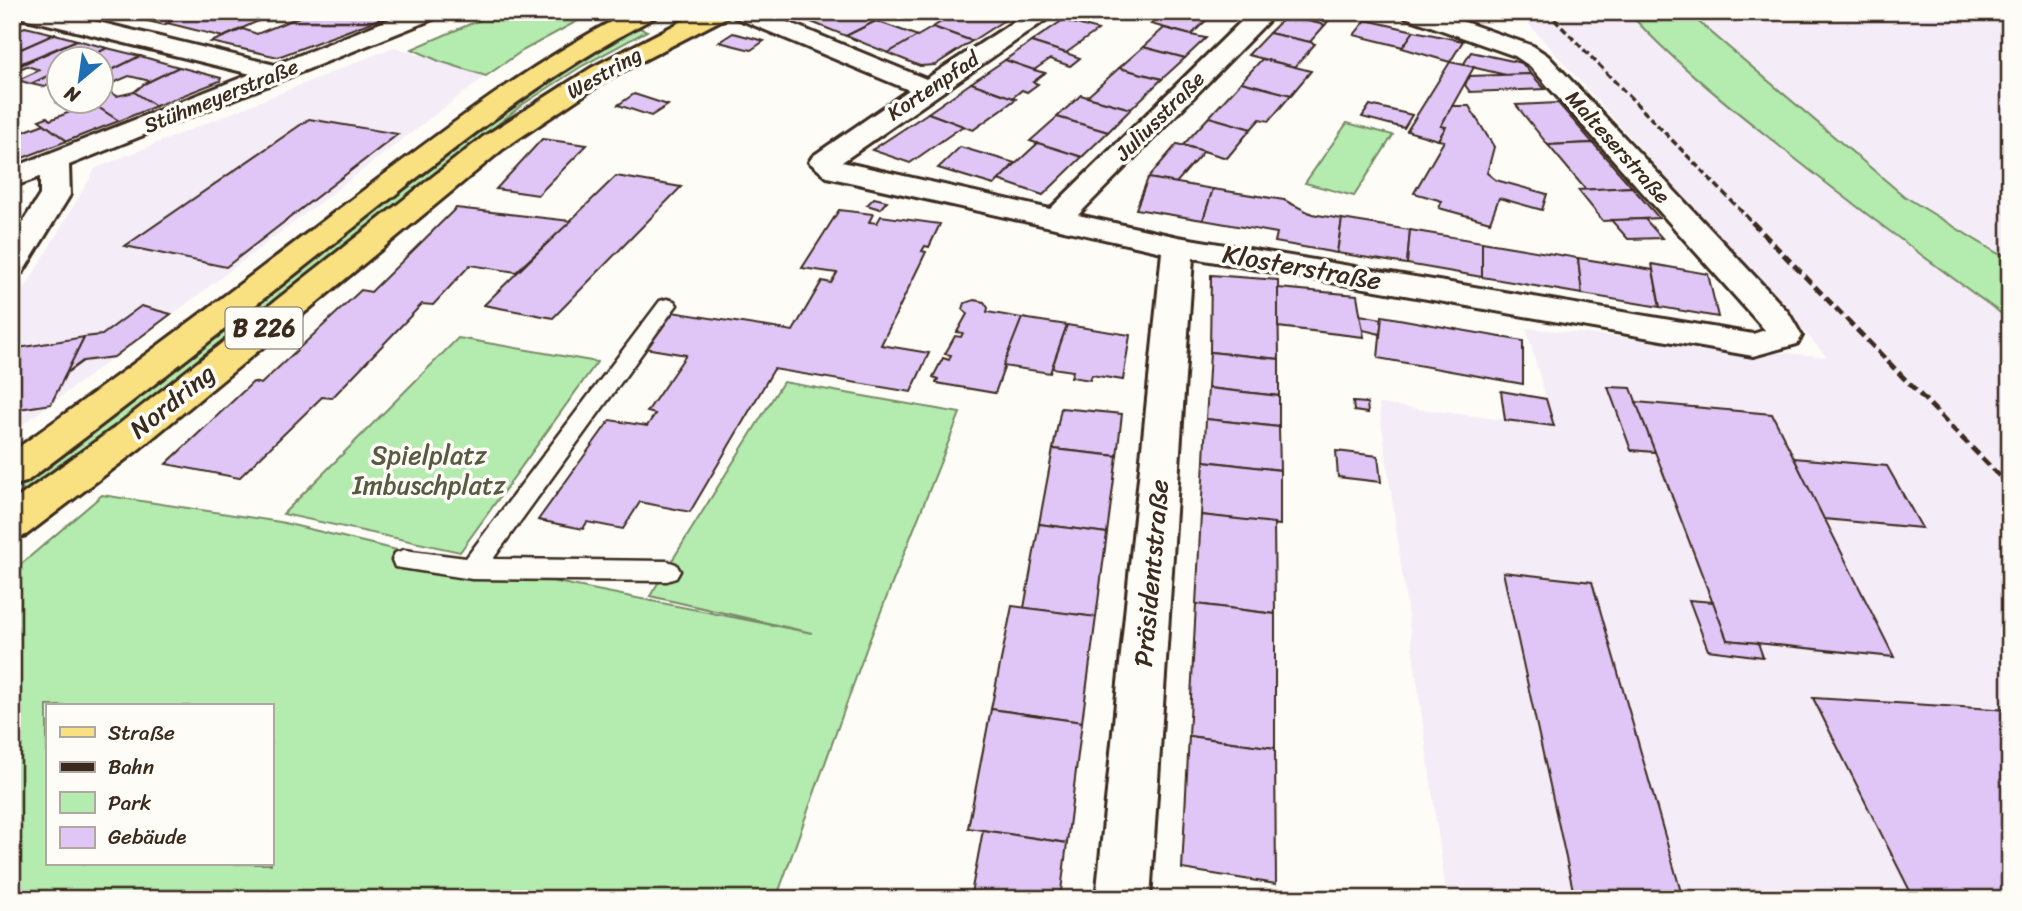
<svg xmlns="http://www.w3.org/2000/svg" width="2022" height="911" font-family="Sriracha,sans-serif">
<rect width="100%" height="100%" fill="#fdfcf7"/>
<filter id="ink" filterUnits="userSpaceOnUse"><feTurbulence type="fractalNoise" baseFrequency=".0143" numOctaves="2"/><feDisplacementMap in="SourceGraphic" scale="14" xChannelSelector="R" yChannelSelector="G"/><feConvolveMatrix kernelMatrix="1 2 1 2 8 2 1 2 1" color-interpolation-filters="sRGB"/></filter>
<g filter="url(#ink)">
<g fill="#f4ecf7">
<polygon points="1518,12 2010,12 2010,899 1447,899 1379,404 1554,426 1526,328 1827,357"/>
<polygon points="394,47 486,76 173,314 12,432 12,310 96,168"/>
</g>
<g fill="#b4ebae" stroke="#788a66" stroke-width="2" fill-rule="evenodd">
<polygon points="498,12 594,12 522,51 486,76 439,61 412,49"/>
<path d="M1628,12H1687L1904,196L1997,253L2010,257V320C1928,260 1846,200 1767,136C1718,97 1670,58 1628,12Z"/>
<polygon points="634,26 647,31 582,66 522,105 80,457 30,493 19,487 96,431 506,109 548,79"/>
<polygon points="1347,123 1393,135 1354,196 1305,183"/>
<polygon points="458,338 597,362 460,552 283,514"/>
<path d="M783,382L960,413L868,644L776,899H12V572L102,495L280,522L401,551L812,633L650,596ZM47,706H271V864H47Z"/>
</g>
<g fill="#dfc6f6" stroke="#3b2a1e" stroke-width="2">
<polygon points="140,12 191,12 164,25 131,17"/>
<polygon points="191,12 242,12 265,18 223,37 167,23"/>
<polygon points="296,12 398,12 278,57 211,42 243,29 257,34 304,15"/>
<polygon points="817,12 854,12 876,21 846,36 804,19"/>
<polygon points="957,12 1009,12 1014,14 972,41 933,27"/>
<polygon points="1165,12 1215,12 1191,35 1151,24"/>
<polygon points="1289,12 1336,12 1325,25 1286,16"/>
<polygon points="1286,16 1325,25 1310,42 1269,33"/>
<polygon points="1063,20 1098,30 1066,53 1031,42"/>
<polygon points="1366,20 1414,31 1403,47 1354,35"/>
<polygon points="876,21 918,36 888,53 846,36"/>
<polygon points="25,27 55,34 12,53 12,32"/>
<polygon points="933,27 972,41 935,65 920,66 888,53"/>
<polygon points="1164,28 1191,35 1206,38 1185,58 1143,47"/>
<polygon points="1414,31 1463,41 1450,62 1402,48"/>
<polygon points="733,33 764,41 751,50 719,42"/>
<polygon points="1269,33 1310,42 1315,44 1295,67 1248,55"/>
<polygon points="55,34 77,40 12,67 16,63 12,62 12,53"/>
<polygon points="77,40 107,48 83,60 60,60 60,70 31,84 18,80 40,70 27,66 19,69 14,68"/>
<polygon points="1031,42 1066,53 1080,58 1070,66 1050,59 1034,70 1005,60"/>
<polygon points="1143,47 1185,58 1162,79 1119,68"/>
<polygon points="107,48 140,56 102,75 102,60 83,60"/>
<polygon points="1471,52 1522,63 1531,74 1506,75 1463,65"/>
<polygon points="140,56 179,67 150,81 129,76 113,83 102,80 102,75"/>
<polygon points="1262,59 1295,67 1311,71 1291,95 1241,82"/>
<polygon points="1005,60 1034,70 1045,73 1033,82 1038,84 1027,92 1022,90 1012,98 971,83"/>
<polygon points="1450,62 1474,67 1441,126 1446,127 1438,140 1407,131"/>
<polygon points="179,67 221,78 220,81 156,106 134,92 144,84"/>
<polygon points="1119,68 1162,79 1131,109 1087,97"/>
<polygon points="60,70 60,80 44,87 31,84"/>
<polygon points="1531,74 1545,89 1470,92 1465,85 1469,76"/>
<polygon points="1241,82 1291,95 1269,121 1260,119 1251,129 1209,117"/>
<polygon points="971,83 1016,99 973,130 928,113"/>
<polygon points="104,88 117,96 134,92 156,106 119,121 90,102 102,102 102,90"/>
<polygon points="634,94 668,105 651,116 618,105"/>
<polygon points="1081,95 1087,97 1131,109 1108,132 1057,117"/>
<polygon points="62,102 90,102 119,121 67,141 39,120 47,117 50,120 70,112 57,103"/>
<polygon points="1558,103 1593,143 1548,145 1516,105"/>
<polygon points="1370,105 1412,115 1404,128 1362,117"/>
<polygon points="1452,106 1469,106 1494,147 1487,173 1496,180 1547,194 1542,210 1499,198 1490,222 1439,208 1442,201 1414,193 1444,141 1438,140 1446,127 1441,126"/>
<polygon points="928,113 963,126 910,163 872,150"/>
<polygon points="1057,117 1108,132 1082,157 1030,141"/>
<polygon points="1209,117 1251,129 1227,158 1183,145"/>
<polygon points="309,119 398,134 226,267 125,246"/>
<polygon points="44,124 67,141 12,162 12,136"/>
<polygon points="542,139 587,145 538,195 496,189"/>
<polygon points="1038,143 1082,157 1043,195 998,180"/>
<polygon points="1593,143 1632,187 1586,190 1548,145"/>
<polygon points="1177,144 1204,151 1176,183 1148,178"/>
<polygon points="960,147 1015,163 994,185 938,168"/>
<polygon points="616,176 681,187 553,318 484,305"/>
<polygon points="1148,178 1213,189 1203,220 1136,209"/>
<polygon points="1632,187 1659,218 1603,221 1578,190"/>
<polygon points="1213,189 1284,200 1312,214 1342,219 1337,253 1275,242 1277,233 1203,220"/>
<polygon points="874,198 887,201 880,209 867,205"/>
<polygon points="456,208 571,221 516,272 470,265 433,305 422,304 332,398 322,397 239,478 166,464 253,382 261,384 361,290 371,292"/>
<polygon points="839,210 873,214 869,222 877,223 881,216 940,224 929,247 925,246 922,251 926,252 881,345 929,353 911,392 774,369 690,512 640,502 623,529 587,522 583,529 538,520 610,420 647,426 655,414 647,412 686,355 639,347 666,311 793,331 822,281 831,283 837,273 802,268"/>
<polygon points="1342,219 1410,230 1407,264 1337,253"/>
<polygon points="1645,219 1662,238 1628,239 1611,220"/>
<polygon points="1410,230 1482,242 1482,277 1407,264"/>
<polygon points="1482,242 1578,258 1582,294 1482,277"/>
<polygon points="1578,258 1653,270 1660,307 1582,294"/>
<polygon points="1652,264 1708,274 1718,317 1660,307"/>
<polygon points="1211,275 1278,280 1279,359 1210,352"/>
<polygon points="1278,288 1357,295 1364,337 1278,327"/>
<polygon points="974,300 984,302 988,308 987,312 1022,318 995,393 936,383 938,379 933,377 943,358 949,360 951,355 945,354 955,336 961,337 963,333 957,332 967,314 963,309 965,303"/>
<polygon points="141,306 171,314 114,357 83,361 65,374 84,337 102,335"/>
<polygon points="1360,315 1382,319 1380,334 1363,330"/>
<polygon points="1382,316 1523,341 1523,384 1378,358"/>
<polygon points="1022,318 1067,325 1050,373 1003,366"/>
<polygon points="1067,325 1130,335 1123,380 1092,375 1090,380 1071,377 1073,371 1052,368"/>
<polygon points="84,337 51,404 12,410 12,349"/>
<polygon points="1210,352 1279,359 1279,396 1208,388"/>
<polygon points="1608,387 1631,388 1655,452 1631,450"/>
<polygon points="1208,388 1279,396 1279,427 1206,419"/>
<polygon points="1501,391 1546,399 1554,426 1505,420"/>
<polygon points="1353,402 1367,403 1368,413 1354,411"/>
<polygon points="1636,402 1772,414 1894,657 1727,640"/>
<polygon points="1061,408 1122,414 1117,456 1053,449"/>
<polygon points="1206,419 1279,427 1280,470 1204,461"/>
<polygon points="1053,449 1117,456 1107,533 1039,524"/>
<polygon points="1336,451 1378,456 1381,482 1338,477"/>
<polygon points="1794,458 1887,466 1922,528 1824,519"/>
<polygon points="1204,461 1280,470 1280,525 1201,515"/>
<polygon points="1201,515 1274,523 1275,614 1196,604"/>
<polygon points="1039,524 1107,533 1096,617 1024,608"/>
<polygon points="1503,572 1592,582 1683,899 1575,899"/>
<polygon points="1689,600 1713,602 1727,640 1758,643 1763,657 1708,650"/>
<polygon points="1196,604 1275,614 1275,748 1189,736"/>
<polygon points="1012,606 1096,617 1082,722 991,709"/>
<polygon points="1813,698 2010,710 2010,899 1914,899"/>
<polygon points="991,709 1082,722 1067,843 968,828"/>
<polygon points="1189,736 1275,748 1276,884 1182,869"/>
<polygon points="983,830 1067,843 1060,899 970,899"/>
</g>
<g fill="none" stroke-linecap="round" stroke-linejoin="round">
<defs>
<polygon id="service" points="667,299 674,301 677,305 674,309 493,559 667,561 676,564 680,571 676,578 667,581 472,579 395,567 392,560 395,553 404,550 466,558 660,301"/>
<g id="minor">
<polygon points="15,12 57,12 275,65 408,12 442,12 438,17 69,165 70,195 23,272 12,275 12,239 40,195 40,177 12,187 12,168 251,74 19,17"/>
<polygon points="730,12 763,12 926,79 1029,12 1057,12 842,162 1050,209 1251,12 1277,12 1078,215 1178,237 1753,334 1765,330 1530,66 1515,56 1405,17 1401,12 1436,12 1533,46 1548,56 1788,312 1802,336 1797,344 1753,356 1193,258 1150,899 1096,899 1162,252 827,177 809,162 813,156 909,90 734,17"/>
</g>
<g id="primary">
<path d="M629,12H659L655,17C545,75 449,152 352,229C244,314 136,400 26,482L12,486V452C122,374 229,293 335,212C430,140 523,67 629,12Z"/>
<polygon points="700,12 731,12 727,17 609,78 503,149 139,449 26,535 12,539 12,502 113,429 483,137 591,68"/>
</g>
</defs>
<use href="#service" stroke="#3b2a1e" stroke-width="5"/>
<use href="#minor" stroke="#3b2a1e" stroke-width="6"/>
<use href="#primary" stroke="#3b2a1e" stroke-width="6"/>
<use href="#service" fill="#fdfcf7" fill-rule="evenodd"/>
<use href="#minor" fill="#fdfcf7" fill-rule="evenodd"/>
<use href="#primary" fill="#f9e181" fill-rule="evenodd"/>
<polyline stroke="#3b2a1e" stroke-width="3.5" stroke-dasharray="7 3.5" stroke-linecap="butt" points="1547,12 1754,224"/>
<polyline stroke="#3b2a1e" stroke-width="5" stroke-dasharray="10 5" stroke-linecap="butt" points="1752,222 2010,487"/>
</g>
</g>
<g text-anchor="middle" dominant-baseline="central" stroke-width="7" stroke-linejoin="round" paint-order="stroke">
<g font-size="21" fill="#3b2a1e" stroke="#fdfcf7">
<text transform="translate(604 73) rotate(-30)">Westring</text>
<text transform="translate(933 86) rotate(-34)">Kortenpfad</text>
<text transform="translate(221 96) rotate(-22)">Stühmeyerstraße</text>
<text transform="translate(1160 116) rotate(-45)">Juliusstraße</text>
<text transform="translate(1618 147) rotate(48)">Malteserstraße</text>
</g>
<rect fill="#fdfcf7" stroke="#75695f" stroke-width="2" x="225.5" y="307.5" width="77" height="41" rx="5"/>
<g font-size="24" font-weight="bold" fill="#3b2a1e">
<text x="264" y="328">B 226</text>
</g>
<g font-size="26" fill="#3b2a1e" stroke="#fdfcf7">
<text transform="translate(1302 267) rotate(10)">Klosterstraße</text>
<text transform="translate(172 401) rotate(-39)">Nordring</text>
<text transform="translate(1151 573) rotate(-85)">Präsidentstraße</text>
</g>
<g font-size="26" fill="#595a42" stroke="#fdfcf7">
<text x="429" y="455">Spielplatz<tspan x="429" dy="30">Imbuschplatz</tspan></text>
</g>
</g>
<rect width="2022" height="911" fill="none" stroke="#fdfcf7" stroke-width="42"/>
<rect x="21" y="21" width="1980" height="869" fill="none" stroke="#3b2a1e" stroke-width="2.5" filter="url(#ink)"/>
<rect x="46" y="704" width="228" height="161" fill="#fdfcf7" stroke="#afa8a0" stroke-width="2"/>
<rect x="60" y="727" width="35" height="10" fill="#f9e181" stroke="#afa8a0" stroke-width="2"/>
<text x="108" y="740" font-size="21" fill="#3b2a1e">Straße</text>
<rect x="60" y="762" width="35" height="10" fill="#3b2a1e" stroke="#afa8a0" stroke-width="2"/>
<text x="108" y="774" font-size="21" fill="#3b2a1e">Bahn</text>
<rect x="60" y="792" width="35" height="21" fill="#b4ebae" stroke="#afa8a0" stroke-width="2"/>
<text x="108" y="810" font-size="21" fill="#3b2a1e">Park</text>
<rect x="60" y="827" width="35" height="21" fill="#dfc6f6" stroke="#afa8a0" stroke-width="2"/>
<text x="108" y="844" font-size="21" fill="#3b2a1e">Gebäude</text>
<g transform="translate(80 80) rotate(209)"><circle r="33" fill="#fdfcf7" stroke="#afa8a0" stroke-width="2"/>
<path d="M0-5L12 26L0 18L-12 26Z" fill="#1f6fb2"/>
<text y="-10" font-size="19" font-weight="bold" text-anchor="middle" fill="#3b2a1e">N</text>
</g>
</svg>
